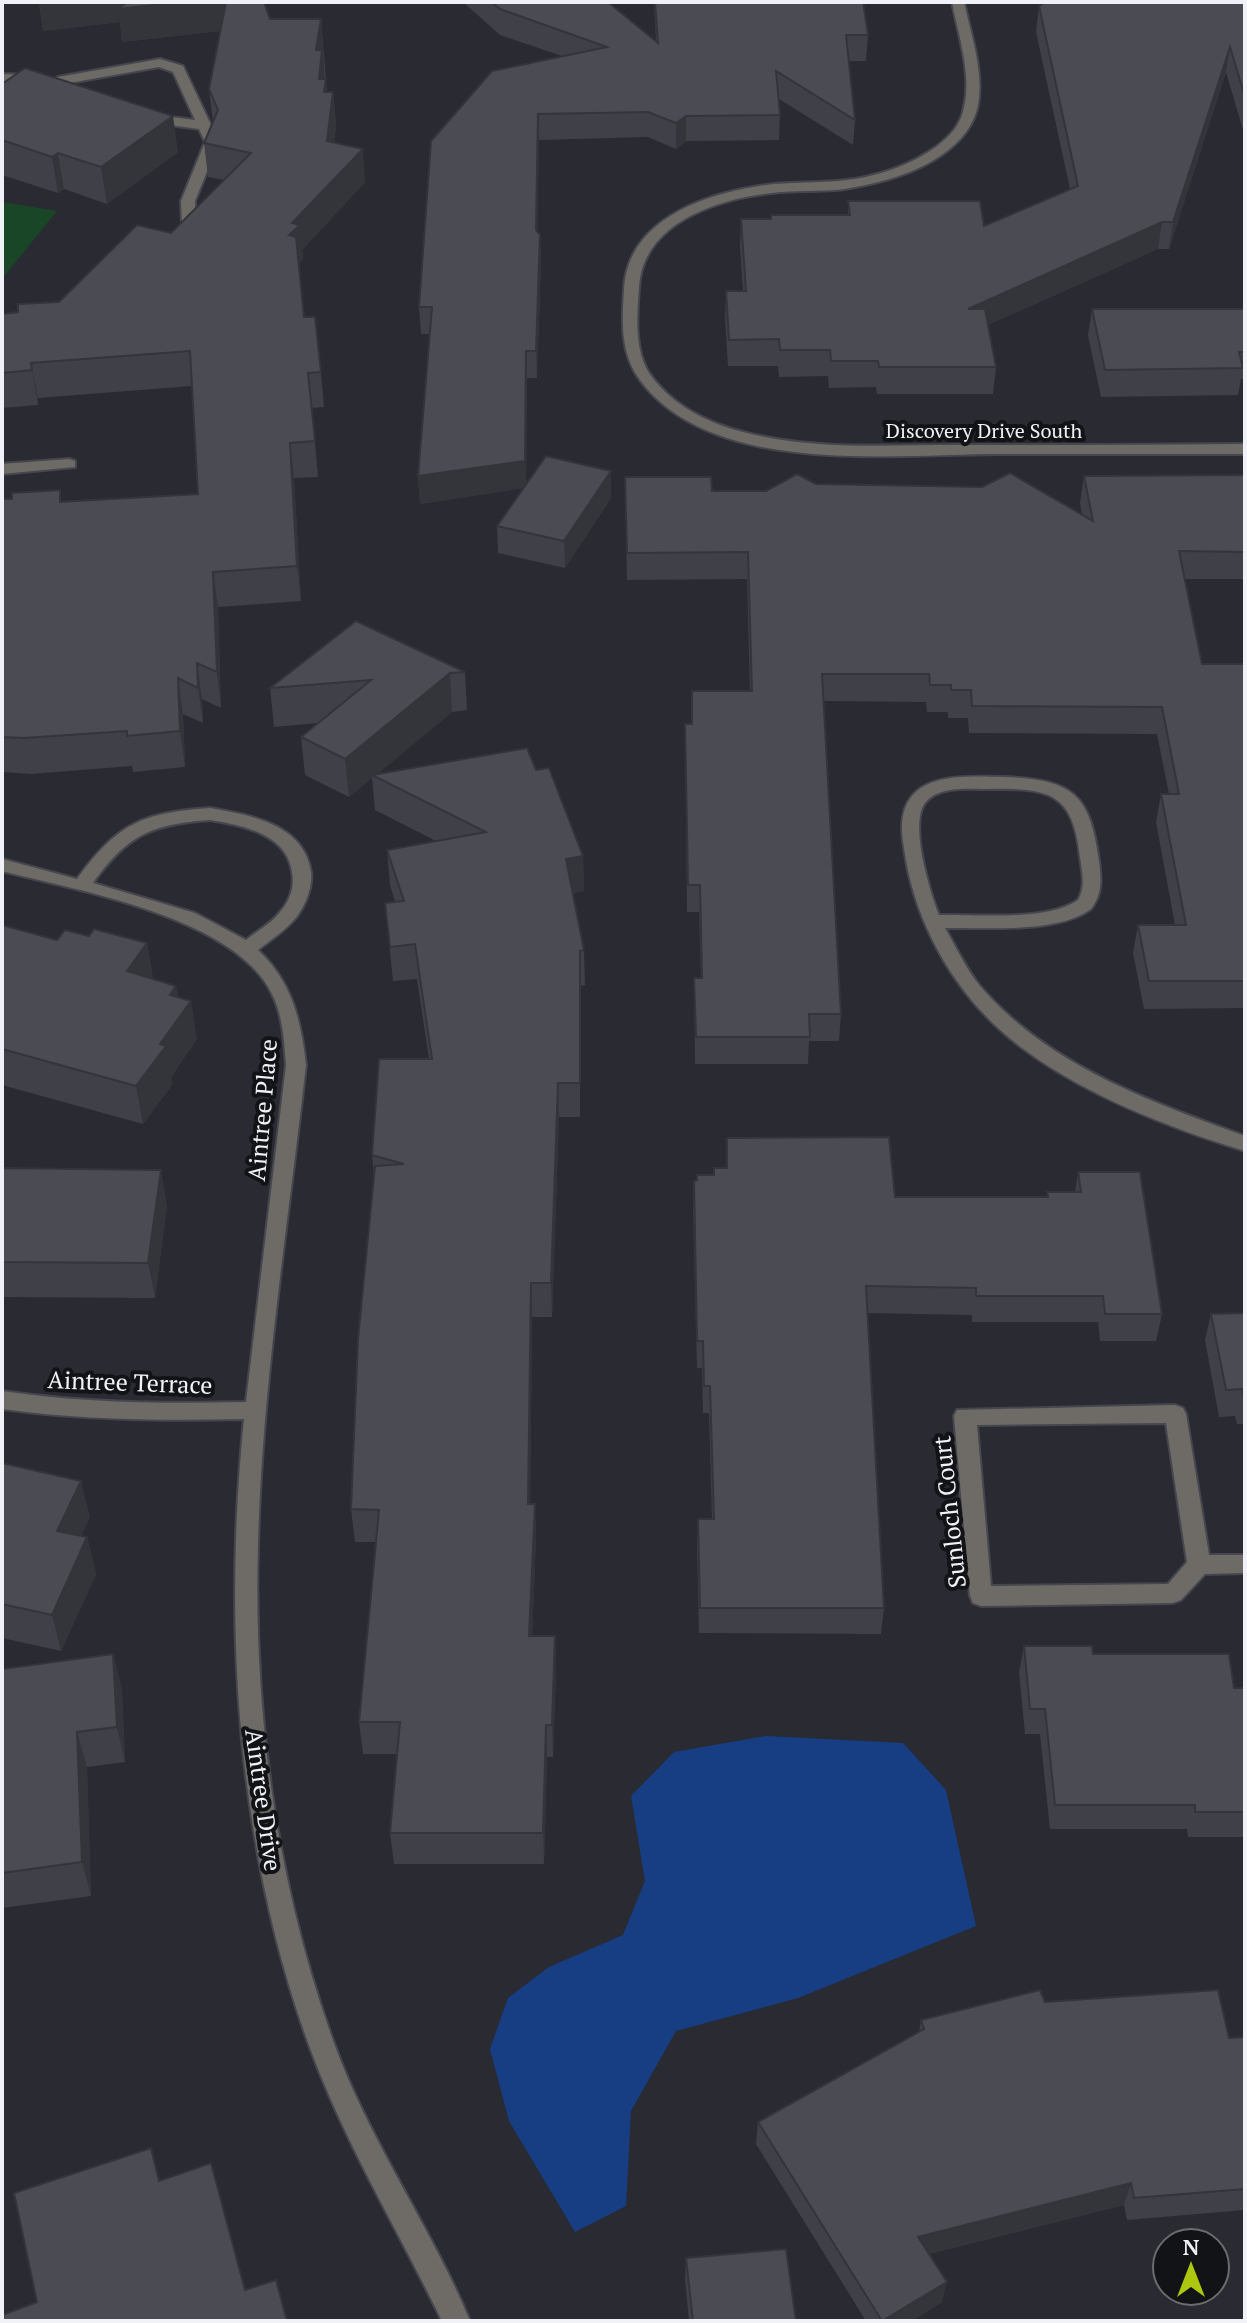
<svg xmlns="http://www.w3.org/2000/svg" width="1247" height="2323" font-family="'PT Serif',serif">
<rect width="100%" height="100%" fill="#292a32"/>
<polygon fill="#194627" points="2,202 57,211 2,279"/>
<polygon fill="#173e83" points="766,1736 903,1743 946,1790 976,1926 798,1998 676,2031 631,2111 626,2206 575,2232 509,2121 490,2049 508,1998 549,1967 623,1935 645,1881 631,1796 674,1752"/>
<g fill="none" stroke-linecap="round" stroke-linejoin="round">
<defs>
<g id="minor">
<path d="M952,2H964C971,35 984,71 978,105C974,126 960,142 943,154C915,174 880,183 845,189C821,192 796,190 772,193C717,199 642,223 639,288C637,315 634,349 649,373C672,406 709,424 747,433C815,450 885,445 955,445C1052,445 1148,445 1245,444V454C1164,454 1082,454 1001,454C893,454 712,477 640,380C620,354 622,321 624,290C627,216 713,191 774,184C801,182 828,183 855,179C884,174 912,164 936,147C950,136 961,125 964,107C972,73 958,35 952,2Z"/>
<polygon points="160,59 183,66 219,142 195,201 196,224 189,228 182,224 181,201 205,142 199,129 147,122 140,118 147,114 195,120 173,72 159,67 58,85 51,81 58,77"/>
<polygon points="2,74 35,75 42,79 35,83 2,82"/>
<polygon points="69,459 75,461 75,467 2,474 2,464"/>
<path d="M1005,777C1073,780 1090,794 1099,861C1101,879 1103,893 1091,909C1057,934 986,927 945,928C956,947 966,969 980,986C1049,1066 1149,1101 1245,1136V1151C1170,1128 1089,1097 1025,1050C960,1003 915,928 904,848C901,831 900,810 912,796C932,772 977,777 1005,777ZM986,789C1047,788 1073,790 1080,857C1082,872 1086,886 1078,900C1047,922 976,914 939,915C930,892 909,825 925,803C938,786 967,789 986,789Z"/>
<path d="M210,808C250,815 304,824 311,872C313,888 304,910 292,922C282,933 269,941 258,950C292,982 301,1020 306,1065C288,1225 262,1385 258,1545C253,1714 277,1887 335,2046C370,2142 431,2227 470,2321H442C398,2230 345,2143 310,2048C237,1849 223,1628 244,1419C162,1421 83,1420 2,1409V1391C84,1403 164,1404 246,1402L286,1065C284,1041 283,1016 272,994C235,917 79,891 2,871V859L77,879C118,823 142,813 210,808ZM210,820C242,825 287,834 292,872C295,886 290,901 280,912C272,923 257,931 246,940L195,913L93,883C127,835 152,824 210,820Z"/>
<path d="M1175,1405L1183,1408L1186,1414L1209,1555H1245V1573L1205,1574L1181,1600L1173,1603L981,1606L973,1603L970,1596L954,1416L957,1410ZM1166,1423L1187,1562L1168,1584L991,1586L977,1425Z"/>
</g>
</defs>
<use href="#minor" stroke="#45464e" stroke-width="4"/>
<use href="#minor" fill="#6e6b67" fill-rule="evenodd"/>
</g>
<g fill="#404048">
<polygon points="39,2 270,19 321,19 327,92 333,92 336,126 334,142 365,182 302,250 303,259 299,263 304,317 321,372 324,407 312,408 318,477 294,478 301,601 218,607 221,708 202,699 203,723 183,714 185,767 133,772 132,766 31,774 2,772 2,499 62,501 198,494 192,386 38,398 38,405 2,408 2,314 18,312 59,302 171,233 224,180 208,177 204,143 213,122 209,89 220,31 122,42 120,22 43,31"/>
<polygon points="463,2 608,2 656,41 654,2 863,2 868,35 866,61 849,61 855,120 853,145 779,99 780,115 779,140 686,141 676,149 648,137 539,140 537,231 540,235 541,261 537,378 527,378 526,484 611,471 611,498 565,568 498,553 497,526 523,488 420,504 418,476 430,334 421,334 419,307 562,56 500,35"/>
<polygon points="1245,2 1245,137 1226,72 1169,249 1158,249 988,325 996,367 993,394 877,394 876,387 829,388 828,376 779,377 778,366 728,366 725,318 726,291 743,291 740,246 741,219 771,219 848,215 848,201 984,226 1070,189 1036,32 1039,6"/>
<polygon points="2,84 178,152 107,204 64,189 58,193 2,175"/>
<polygon points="1092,309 1245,309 1245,379 1241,379 1238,395 1101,397 1088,335"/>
<polygon points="1245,475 1245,579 1185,579 1202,664 1245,664 1245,1008 1144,1009 1133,953 1138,925 1175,925 1156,822 1161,794 1169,794 1157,734 969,733 968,718 948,718 948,712 927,712 926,702 823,701 841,1014 839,1041 809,1041 808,1064 695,1064 694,978 701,978 699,912 687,912 685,724 691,724 692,691 750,691 747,579 627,580 625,477 712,491 766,491 816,484 1082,515 1080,503 1084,476"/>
<polygon points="465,672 467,710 452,712 377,774 536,770 583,856 584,891 573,893 584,950 585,985 580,986 580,1117 559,1117 552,1317 532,1317 530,1504 535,1504 536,1537 532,1636 555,1636 556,1669 553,1757 547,1757 544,1864 394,1864 390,1833 397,1754 363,1754 359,1722 376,1542 355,1542 351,1509 374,1176 372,1155 429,1059 417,979 393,981 385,903 395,902 390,885 387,850 436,841 375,810 372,778 349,797 305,775 301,737 318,723 274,727 270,688"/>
<polygon points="2,925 57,940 89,936 147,943 153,979 176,986 178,997 197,1039 171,1077 172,1085 143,1124 2,1085"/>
<polygon points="727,1138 895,1197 1047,1197 1047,1192 1075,1192 1078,1172 1162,1314 1156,1341 1100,1341 1098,1322 972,1322 972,1315 867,1313 884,1608 881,1634 699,1633 697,1545 698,1519 712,1519 709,1413 703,1413 702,1368 697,1368 693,1208 694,1181 714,1175 726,1168"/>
<polygon points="2,1168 167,1205 155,1298 2,1297"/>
<polygon points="1245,1313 1245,1424 1237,1424 1235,1416 1219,1417 1205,1340 1211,1314"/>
<polygon points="2,1463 90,1517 81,1536 87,1537 96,1574 61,1651 2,1638"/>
<polygon points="1024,1646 1093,1654 1234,1688 1245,1688 1245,1837 1188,1837 1187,1829 1050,1829 1040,1734 1025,1734 1019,1672"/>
<polygon points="113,1654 122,1690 125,1762 87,1767 91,1896 2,1908 2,1669"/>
<polygon points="1045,2002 1229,2038 1245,2037 1245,2210 1127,2220 1124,2205 929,2254 942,2302 912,2321 866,2321 756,2144 758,2122 919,2032 921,2020"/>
<polygon points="686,2258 796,2321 689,2321 685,2279"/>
</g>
<g fill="#34343b">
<polygon points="39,2 227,2 230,30 122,42 120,22 43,31"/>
<polygon points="321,19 325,85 326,79 328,113 319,83 316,50"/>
<polygon points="1230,47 1226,72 1169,249 1173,222"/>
<polygon points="333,92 336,126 329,175 327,141"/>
<polygon points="538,114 539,140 537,256 536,230"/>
<polygon points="173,116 178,152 107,204 101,167"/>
<polygon points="686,116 686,141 676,149 676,123"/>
<polygon points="363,149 365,182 302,250 303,259 293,269 289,235 292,223"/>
<polygon points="58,153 64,189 58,193 52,157"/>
<polygon points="1162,222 1158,249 965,335 968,309"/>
<polygon points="540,235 541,261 537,378 536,351"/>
<polygon points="526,351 526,488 420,504 418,476"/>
<polygon points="31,363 38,398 38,405 32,370"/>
<polygon points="290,443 294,478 301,601 297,566"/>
<polygon points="611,471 611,498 565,568 564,541"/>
<polygon points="213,572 218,607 221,708 217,672"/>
<polygon points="197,663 202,699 203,723 198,688"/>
<polygon points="450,673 452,712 374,777 372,775 372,778 349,797 345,759"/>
<polygon points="178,678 183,714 185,767 180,731"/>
<polygon points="583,856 584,891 566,894 566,859"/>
<polygon points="147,943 153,982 127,971"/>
<polygon points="176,986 181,1015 191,1001 197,1039 171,1077 172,1085 143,1124 136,1086 160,1044 170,995"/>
<polygon points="558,1083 559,1117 552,1317 551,1283"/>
<polygon points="161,1170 167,1205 155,1298 148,1263"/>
<polygon points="531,1283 532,1317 530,1537 528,1504"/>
<polygon points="81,1481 90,1517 67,1568 57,1531"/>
<polygon points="535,1504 536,1537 531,1669 529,1636"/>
<polygon points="87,1537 96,1574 61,1651 52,1615"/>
<polygon points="555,1636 556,1669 553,1757 552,1725"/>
<polygon points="113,1654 122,1690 125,1762 117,1727"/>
<polygon points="546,1725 547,1757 544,1864 543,1833"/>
<polygon points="77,1732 87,1767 91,1896 82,1862"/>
<polygon points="1131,2183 1124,2205 914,2258 918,2237"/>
<polygon points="947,2282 942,2302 912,2321 882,2321"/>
</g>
<g fill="#4b4b54" stroke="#34343b" stroke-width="2">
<polygon points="128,2 179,2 118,9"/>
<polygon points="226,2 264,2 270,19 321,19 316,50 322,50 319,79 326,79 324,92 333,92 327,141 363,149 292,223 300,225 289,235 296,237 304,317 315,317 321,372 308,373 315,441 290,443 297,566 213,572 217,672 197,663 198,688 178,678 180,731 127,736 127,731 24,738 2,737 2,499 12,499 12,493 60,490 60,502 198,494 190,351 31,363 32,370 2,373 2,314 18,312 18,304 59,302 137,225 171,233 251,153 204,143 218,110 209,89"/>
<polygon points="491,2 608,2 658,43 655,2 863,2 868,35 846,35 855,120 776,71 780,115 686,116 676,123 648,112 538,114 536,230 540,235 536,351 526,351 525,461 418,476 432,307 419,307 431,141 492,71 607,47 500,9"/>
<polygon points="1045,2 1245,2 1245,97 1230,47 1173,222 1162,222 968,309 985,309 996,367 879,367 878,361 831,361 830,350 780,350 779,339 729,340 726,291 746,291 741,219 771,219 771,215 850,215 848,201 980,201 984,226 1078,186 1039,6"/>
<polygon points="25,68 173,116 101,167 58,153 52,157 2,140 2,84"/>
<polygon points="1092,309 1245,309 1245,352 1239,352 1243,368 1105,370"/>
<polygon points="546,456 611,471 564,541 497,526"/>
<polygon points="1010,473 1093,521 1084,476 1245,475 1245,552 1179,551 1202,664 1245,664 1245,981 1149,981 1138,925 1186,925 1161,794 1179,794 1162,707 972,706 971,690 951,690 951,685 930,685 929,674 822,674 841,1014 809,1014 810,1037 696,1037 694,978 702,978 700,885 688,885 685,724 692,724 692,691 752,691 748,552 627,553 625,477 711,477 712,491 766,491 797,474 816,484 982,487"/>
<polygon points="356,621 465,672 450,673 345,759 301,737 371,680 270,688"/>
<polygon points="527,748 536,770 549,768 583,856 566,859 584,950 580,951 580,1083 558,1083 551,1283 531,1283 528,1504 535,1504 529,1636 555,1636 552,1725 546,1725 543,1833 390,1833 400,1722 359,1722 379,1510 351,1509 358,1339 375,1166 404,1164 372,1155 379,1059 432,1059 415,944 390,947 385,903 404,901 387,850 486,832 372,775"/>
<polygon points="2,925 57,940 65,930 89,936 94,929 147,943 127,971 176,986 170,995 191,1001 160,1044 166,1046 136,1086 2,1049"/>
<polygon points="889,1137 895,1197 1048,1197 1047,1192 1081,1192 1078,1172 1140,1172 1162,1314 1105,1314 1103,1296 976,1296 976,1288 866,1286 884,1608 700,1608 698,1519 714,1519 710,1386 704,1386 703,1341 697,1341 694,1181 697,1180 697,1175 714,1175 714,1168 727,1168 727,1138"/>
<polygon points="2,1168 161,1170 148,1263 2,1262"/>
<polygon points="1245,1313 1245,1398 1244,1398 1242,1389 1226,1390 1211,1314"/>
<polygon points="2,1463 81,1481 57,1531 87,1537 52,1615 2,1604"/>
<polygon points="1024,1646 1092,1646 1093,1654 1229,1654 1234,1688 1245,1688 1245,1812 1195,1812 1195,1805 1055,1805 1045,1709 1030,1709"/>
<polygon points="113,1654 117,1727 77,1732 82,1862 2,1873 2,1669"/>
<polygon points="1040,1990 1045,2002 1218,1990 1229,2038 1245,2037 1245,2189 1134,2198 1131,2183 918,2237 947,2282 882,2321 758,2122 924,2029 921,2020"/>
<polygon points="151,2148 159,2181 211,2163 245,2290 276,2280 287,2321 2,2321 2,2315 37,2302 14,2193"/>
<polygon points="786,2249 796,2321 693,2321 686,2258"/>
</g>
<g text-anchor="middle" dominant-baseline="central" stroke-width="8" stroke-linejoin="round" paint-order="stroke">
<g font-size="20" fill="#f1f2f8" stroke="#121316">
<text x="984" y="430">Discovery Drive South</text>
</g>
<g font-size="24" fill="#f1f2f8" stroke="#121316">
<text transform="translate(262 1110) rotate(-85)">Aintree Place</text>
<text transform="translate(130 1382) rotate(2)">Aintree Terrace</text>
<text transform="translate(949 1512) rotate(-96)">Sunloch Court</text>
<text transform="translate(264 1800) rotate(82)">Aintree Drive</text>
</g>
</g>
<rect width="1247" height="2323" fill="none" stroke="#f1f2f8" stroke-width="8"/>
<g transform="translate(1191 2267)"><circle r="38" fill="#121316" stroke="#6b6c70" stroke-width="2"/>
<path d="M0-6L14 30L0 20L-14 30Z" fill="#adc610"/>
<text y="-12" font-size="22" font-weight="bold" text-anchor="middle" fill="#f1f2f8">N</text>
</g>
</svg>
